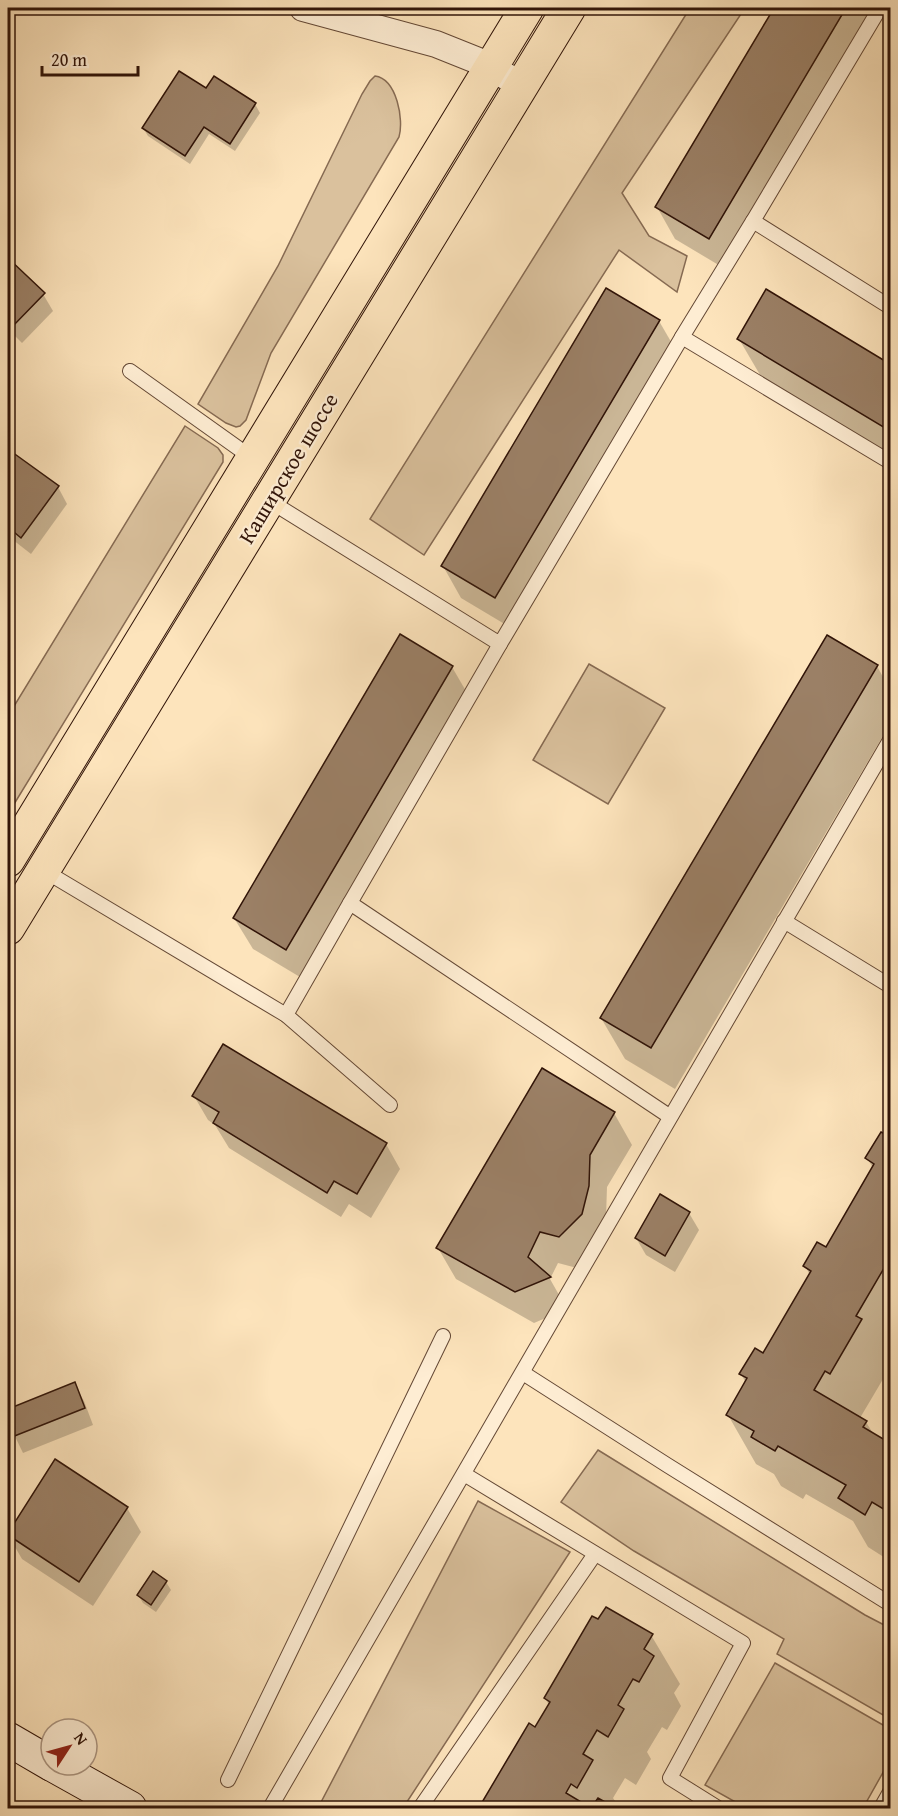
<svg xmlns="http://www.w3.org/2000/svg" width="898" height="1816" font-family="'Gentium Book Plus',serif">
<rect width="100%" height="100%" fill="#fde4bc"/>
<filter id="stains"><feTurbulence type="fractalNoise" baseFrequency=".00333" numOctaves="4"/><feColorMatrix values="0 0 0 0 .2 0 0 0 0 .09 0 0 0 0 .02 0 0 0 .5 -.17"/></filter>
<radialGradient id="worn" r=".72"><stop offset=".6" stop-color="#630" stop-opacity="0"/><stop offset="1" stop-color="#630" stop-opacity=".3"/></radialGradient>
<g fill="#dac19d" stroke="#866a52" stroke-width="1.5">
<polygon points="690,8 745,8 622,193 649,236 687,256 677,292 619,250 424,555 370,519"/>
<path d="M375,76C397,79 404,120 399,137L271,353L246,420L240,426L236,427L226,423L198,404L278,266L362,94L370,81Z"/>
<polygon points="185,426 218,448 223,455 223,462 8,814 8,716"/>
<polygon points="589,664 665,708 608,804 533,760"/>
<polygon points="598,1450 865,1615 890,1628 890,1719 777,1654 784,1639 634,1551 561,1502"/>
<polygon points="478,1501 570,1552 403,1808 318,1808"/>
<polygon points="775,1663 890,1729 890,1760 863,1808 746,1808 705,1785"/>
</g>
<g fill="#0003">
<polygon points="775,8 883,8 727,270 675,239 657,207"/>
<polygon points="207,91 255,104 260,113 235,151 209,134 190,164 148,136 143,128"/>
<polygon points="8,260 43,294 53,311 22,343 8,329"/>
<polygon points="767,292 890,366 890,462 767,387 739,339"/>
<polygon points="659,321 677,352 513,629 461,598 443,566"/>
<polygon points="13,455 58,487 67,504 31,554 8,536 8,462"/>
<polygon points="877,666 890,690 890,724 675,1089 625,1059 601,1018"/>
<polygon points="452,667 470,698 305,980 253,949 234,918"/>
<polygon points="224,1046 386,1144 400,1169 371,1218 349,1204 341,1217 229,1148 215,1125 208,1120 194,1096"/>
<polygon points="543,1070 614,1113 632,1145 607,1187 606,1218 577,1268 558,1263 550,1279 567,1309 534,1323 456,1279 438,1248"/>
<polygon points="890,1136 890,1354 885,1363 889,1369 860,1418 866,1422 874,1435 890,1445 890,1561 868,1547 853,1521 806,1494 803,1499 781,1486 774,1474 756,1464 728,1415 746,1383 741,1374 763,1355 810,1275 805,1266 827,1249 873,1168 867,1158"/>
<polygon points="660,1196 689,1213 699,1230 675,1272 646,1255 636,1238"/>
<polygon points="74,1384 84,1401 93,1425 23,1453 8,1422 8,1410"/>
<polygon points="56,1461 127,1508 141,1532 93,1606 22,1559 8,1535"/>
<polygon points="166,1582 171,1590 156,1612 143,1603 138,1595"/>
<polygon points="651,1635 680,1684 674,1693 681,1706 667,1730 662,1727 647,1752 651,1759 636,1785 625,1778 613,1798 620,1808 485,1808 483,1804 536,1729 549,1705 545,1698"/>
</g>
<g fill="#9b8066" stroke="#311408" stroke-width="1.5">
<polygon points="774,8 846,8 709,239 655,207"/>
<polygon points="179,71 206,88 214,76 256,103 230,144 204,127 185,156 142,128"/>
<polygon points="8,258 45,293 12,327 8,323"/>
<polygon points="606,288 660,320 495,598 441,566"/>
<polygon points="766,289 890,364 890,431 737,339"/>
<polygon points="12,452 59,486 21,538 8,527 8,459"/>
<polygon points="400,634 453,666 286,950 233,918"/>
<polygon points="827,635 878,665 651,1048 600,1018"/>
<polygon points="223,1044 387,1143 357,1194 334,1181 327,1193 213,1123 219,1112 192,1096"/>
<polygon points="542,1068 615,1112 590,1155 589,1186 582,1214 559,1237 540,1232 528,1257 551,1277 515,1292 436,1248"/>
<polygon points="881,1132 889,1136 890,1133 890,1265 887,1263 856,1316 862,1319 830,1374 825,1371 814,1390 867,1421 863,1427 890,1443 890,1513 872,1502 865,1515 838,1498 846,1485 778,1446 775,1451 751,1437 754,1431 726,1415 747,1378 739,1374 755,1348 763,1353 811,1271 803,1266 817,1242 826,1247 874,1164 865,1158"/>
<polygon points="660,1194 690,1212 665,1256 635,1238"/>
<polygon points="75,1382 85,1408 12,1437 8,1426 8,1409"/>
<polygon points="55,1459 128,1507 79,1582 8,1535 8,1533"/>
<polygon points="153,1571 167,1581 151,1605 137,1595"/>
<polygon points="606,1607 653,1634 644,1649 654,1656 639,1682 633,1679 618,1705 624,1709 608,1737 597,1730 583,1754 593,1760 577,1788 571,1784 566,1793 591,1808 598,1798 616,1808 488,1808 481,1804 529,1723 535,1727 550,1702 544,1698 592,1616 598,1619"/>
</g>
<g fill="none" stroke-linecap="round" stroke-linejoin="round">
<defs>
<g id="lane">
<polyline points="880,8 753,221 890,307"/>
<polyline points="682,337 753,221"/>
<polyline points="130,371 252,458"/>
<polyline points="268,500 500,644 682,337 890,462"/>
<polyline points="43,870 286,1015 390,1105"/>
<polyline points="350,903 500,644"/>
<polyline points="784,921 890,986"/>
<polyline points="286,1015 350,903 669,1116"/>
<polyline points="523,1373 667,1465 890,1604"/>
<polyline points="464,1474 743,1643 670,1778 718,1808"/>
<polyline points="228,1780 443,1336"/>
<path d="M270,1808C477,1452 681,1095 890,740"/>
<polyline points="420,1808 595,1554"/>
<polyline points="881,1808 890,1792"/>
</g>
<polyline id="street" points="303,8 436,44 476,60 522,85"/>
<g id="secondary">
<polyline points="8,1739 51,1764"/>
<polyline points="53,1765 130,1808"/>
</g>
<g id="primary">
<polyline points="8,860 527,8"/>
<polyline points="8,928 569,8"/>
</g>
</defs>
<use href="#lane" stroke="#644835" stroke-width="16"/>
<use href="#street" stroke="#644835" stroke-width="28"/>
<use href="#secondary" stroke="#311408" stroke-width="35"/>
<use href="#primary" stroke="#311408" stroke-width="35"/>
<use href="#lane" stroke="#feedd3" stroke-width="14"/>
<use href="#street" stroke="#feedd3" stroke-width="26"/>
<use href="#secondary" stroke="#feedd3" stroke-width="33"/>
<use href="#primary" stroke="#fde4bc" stroke-width="33"/>
</g>
<g text-anchor="middle" dominant-baseline="central" stroke-width="4.5" stroke-linejoin="round" paint-order="stroke">
<g font-size="22" fill="#311408" stroke="#feedd3">
<text transform="translate(288 468) rotate(-59)">Каширское шоссе</text>
</g>
</g>
<rect width="898" height="1816" fill="none" stroke="#fde4bc" stroke-width="30"/>
<rect x="9" y="9" width="880" height="1798" fill="none" stroke="#311408" stroke-width="3"/>
<rect x="15" y="15" width="868" height="1786" fill="none" stroke="#311408" stroke-width="1.5"/>
<g transform="translate(69 1747) rotate(54)"><circle r="28" fill="#feedd3" stroke="#ac9682" stroke-width="1.5"/>
<path d="M0-4.5L10 22L0 15L-10 22Z" fill="#8f2418"/>
<text y="-9" font-size="16" font-weight="bold" text-anchor="middle" fill="#311408">N</text>
</g>
<path d="M42 66v9h96v-9" fill="none" stroke="#311408" stroke-width="3"/>
<text x="51" y="66" font-size="18" fill="#311408" stroke="#feedd3" stroke-width="4.5" paint-order="stroke">20 m</text>
<rect width="100%" height="100%" filter="url(#stains)"/>
<rect width="100%" height="100%" fill="url(#worn)"/>
</svg>
